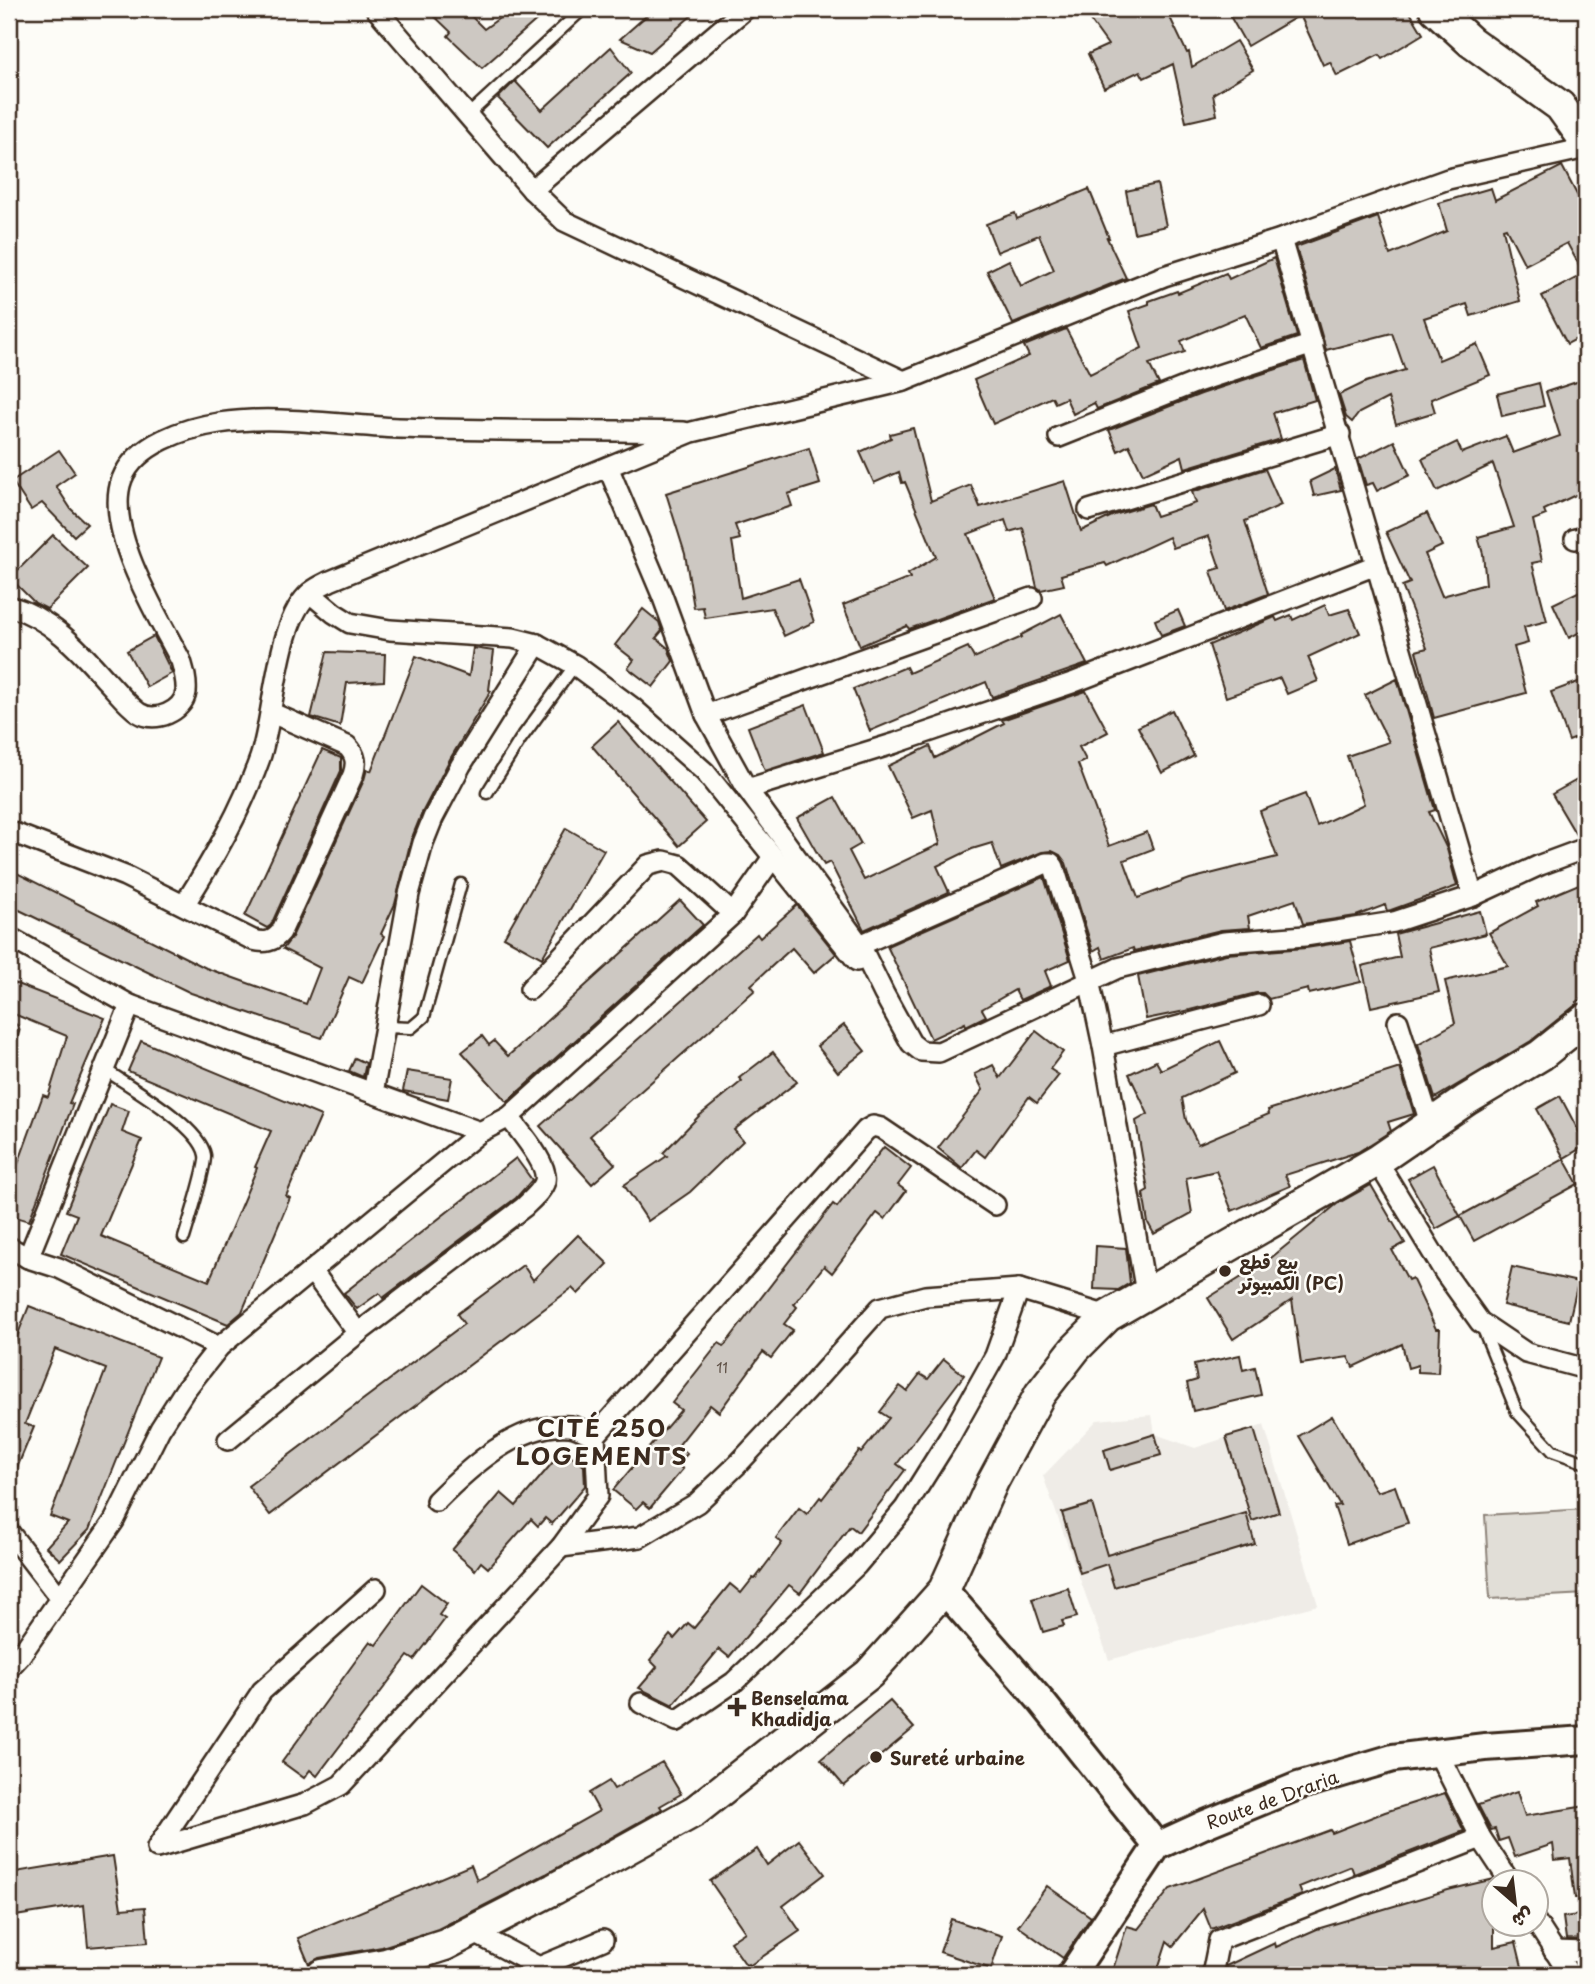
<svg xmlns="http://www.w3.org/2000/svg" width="1595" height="1984" font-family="'Playpen Sans','Playpen Sans Arabic',sans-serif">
<rect width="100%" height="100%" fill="#fdfcf7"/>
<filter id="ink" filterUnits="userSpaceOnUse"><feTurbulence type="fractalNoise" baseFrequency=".0143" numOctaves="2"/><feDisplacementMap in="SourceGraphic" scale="14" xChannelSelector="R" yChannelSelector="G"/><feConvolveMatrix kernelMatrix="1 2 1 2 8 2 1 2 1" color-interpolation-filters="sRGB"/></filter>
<g filter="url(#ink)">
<polygon fill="#efece7" points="1152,1415 1155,1434 1195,1448 1264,1425 1318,1605 1109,1660 1043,1476 1097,1420"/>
<polygon fill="#e1ded7" stroke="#8e847a" stroke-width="2" points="1586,1509 1586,1594 1490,1599 1485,1515"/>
<g fill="#cdc8c2" stroke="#3b2a1e" stroke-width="2">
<polygon points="427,9 464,9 484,29 512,9 549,9 482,68 448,36 451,32"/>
<polygon points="654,9 699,9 650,52 620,39"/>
<polygon points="1082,9 1166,9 1187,53 1189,52 1192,67 1236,41 1253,70 1213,94 1217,115 1186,122 1173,64 1144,78 1140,71 1104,88 1088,54 1108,45"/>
<polygon points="1226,9 1391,9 1395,16 1408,9 1423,34 1382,59 1379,55 1337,76 1330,62 1323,65 1300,15 1247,46"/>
<polygon points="611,47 631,73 547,148 498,98 515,81 542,110"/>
<polygon points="1562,166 1586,212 1586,334 1567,344 1542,296 1584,274 1567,243 1525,265 1506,228 1503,229 1520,301 1471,316 1467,304 1424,318 1439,360 1477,344 1490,375 1431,399 1435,412 1396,424 1388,398 1359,413 1352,422 1346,417 1339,395 1366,382 1405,370 1392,333 1326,350 1296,247 1378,217 1390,255 1447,231 1439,203 1491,188 1495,200"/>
<polygon points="1157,184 1166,226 1134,233 1126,191"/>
<polygon points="1089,189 1109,238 1107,238 1126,278 1013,324 987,271 1009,260 1021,286 1054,270 1039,235 997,252 986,224 1015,213 1017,219"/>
<polygon points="1274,258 1297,336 1261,348 1245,314 1181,341 1185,352 1149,364 1159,384 1097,409 1094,403 1073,414 1066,398 1055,403 1052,397 993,424 974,380 1029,356 1024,346 1066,329 1090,374 1142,348 1129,311 1149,304 1149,301 1177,291 1178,293 1226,273 1229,279"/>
<polygon points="1304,360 1315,400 1273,413 1281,439 1185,468 1182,456 1143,474 1129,445 1118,451 1109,430 1201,394"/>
<polygon points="1586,379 1586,445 1579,447 1586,463 1586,490 1544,510 1546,515 1533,520 1542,561 1532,563 1547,621 1524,627 1528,643 1514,647 1526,693 1434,718 1416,651 1427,648 1402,586 1410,583 1386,532 1427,513 1442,546 1425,554 1442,596 1486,584 1483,554 1478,537 1514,527 1493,464 1437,491 1422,459 1457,442 1462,453 1506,436 1513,453 1560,436 1546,392"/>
<polygon points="1539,383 1544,406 1502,416 1497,394"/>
<polygon points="913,428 931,501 971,485 980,507 1065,481 1081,531 1114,515 1151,504 1156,516 1196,503 1192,492 1265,469 1281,505 1245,521 1268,594 1224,611 1211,571 1220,568 1209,536 1173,548 1169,537 1107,566 1105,563 1061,575 1064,585 1041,590 1037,587 1023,528 1009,532 1005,520 968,534 995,598 909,629 907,626 860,646 843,605 910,578 908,574 936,557 905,482 902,483 899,472 874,483 860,452 891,438 890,434"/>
<polygon points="1394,441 1410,475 1377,491 1373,483 1366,485 1358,459"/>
<polygon points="809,448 820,484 788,494 792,506 735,525 740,539 732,541 741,598 799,579 814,622 784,636 772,608 705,618 703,607 694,608 685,554 666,493"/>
<polygon points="59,450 75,473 56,486 71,509 87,524 74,536 42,503 31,510 12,481"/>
<polygon points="1335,469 1341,490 1314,496 1310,481"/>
<polygon points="53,535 88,568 47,609 35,603 10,578"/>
<polygon points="1586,588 1586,629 1569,638 1553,604"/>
<polygon points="1325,605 1329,615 1349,609 1360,633 1308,657 1318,681 1287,694 1280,678 1226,697 1209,645 1275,617 1277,621 1291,615 1293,620"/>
<polygon points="643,609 659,622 662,631 656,638 668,648 673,661 653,687 628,668 634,660 615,645"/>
<polygon points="1178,610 1185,626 1161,635 1155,620"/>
<polygon points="1061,614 1087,664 992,697 986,682 870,731 853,689 906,667 909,673 968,647 974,658 1022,637 1021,635"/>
<polygon points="154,636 172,673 147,687 127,651"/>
<polygon points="473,648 494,651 489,690 491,691 450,759 422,813 411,840 395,904 381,934 384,936 362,983 349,977 322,1038 191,993 9,905 9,869 206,968 306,1004 320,968 283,949 292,937 364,780 367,769 371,771 416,656 469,676"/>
<polygon points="327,652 385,654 384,681 347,683 340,726 311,717"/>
<polygon points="1397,679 1435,810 1429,812 1447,849 1457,886 1391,910 1387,911 1385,905 1356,916 1303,924 1295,900 1248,916 1250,928 1221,930 1134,951 1133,948 1104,959 1100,947 1093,951 1066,863 1060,855 1052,851 1042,852 1001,869 992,843 972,849 937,866 949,892 864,930 830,862 824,865 797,818 835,797 861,844 849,851 864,880 940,844 932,810 913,818 888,766 930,746 935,758 1004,723 1002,720 1086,691 1108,732 1079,747 1086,760 1078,764 1109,846 1147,832 1153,849 1124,860 1138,898 1190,879 1277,857 1260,811 1305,794 1317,826 1364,804 1347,756 1389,742 1365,695"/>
<polygon points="1586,679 1586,734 1569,741 1551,692"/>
<polygon points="806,705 824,752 765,771 748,727"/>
<polygon points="1172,710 1194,756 1162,773 1138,727"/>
<polygon points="618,722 706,822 679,846 592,746"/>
<polygon points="322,750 341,758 341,771 271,925 267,928 245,916"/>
<polygon points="1586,775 1586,836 1578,838 1552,794"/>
<polygon points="566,828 604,850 542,958 504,937"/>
<polygon points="1044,877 1070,960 1045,971 1051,986 1020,1000 1015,990 982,1009 986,1016 966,1026 965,1023 931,1039 887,946"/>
<polygon points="1586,881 1586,996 1576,1002 1577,1004 1531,1041 1435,1098 1418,1044 1455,1023 1445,981 1508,966 1489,933 1538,906 1536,902"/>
<polygon points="680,900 703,925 507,1102 462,1052 482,1036 489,1045 494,1041 508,1056"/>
<polygon points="797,905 836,954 814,973 792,948 751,985 755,990 590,1136 615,1164 592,1184 540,1126 757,934 760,938"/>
<polygon points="1480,911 1486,934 1429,948 1439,992 1371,1007 1362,966 1400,957 1395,934"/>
<polygon points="1350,941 1361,982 1309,994 1308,989 1269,999 1263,993 1256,993 1190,1010 1146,1019 1138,976 1226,954 1306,948"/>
<polygon points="9,981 105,1018 69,1103 73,1104 29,1221 9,1215 9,1189 43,1095 48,1097 67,1036 9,1012"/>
<polygon points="844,1025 865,1051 838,1072 817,1046"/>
<polygon points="1036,1031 1063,1052 1050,1069 1059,1075 1037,1103 1029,1097 985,1157 976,1150 962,1168 938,1148 983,1090 975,1074 993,1065 1000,1078"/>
<polygon points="141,1041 321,1116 286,1196 290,1198 242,1312 228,1324 61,1254 77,1215 66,1211 110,1104 129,1111 122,1132 142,1140 101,1236 209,1281 257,1168 255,1167 271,1131 128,1071"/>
<polygon points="1220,1041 1235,1073 1182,1098 1186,1120 1198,1144 1269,1114 1268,1110 1400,1068 1414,1114 1388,1122 1391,1131 1358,1152 1285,1175 1290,1186 1232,1211 1216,1171 1186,1178 1192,1213 1154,1234 1148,1223 1143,1193 1148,1190 1136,1121 1148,1114 1129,1074 1156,1061 1161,1070"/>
<polygon points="773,1052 797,1082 734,1130 743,1141 690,1192 648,1221 624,1185 667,1156 663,1153 699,1116 742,1081 739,1078"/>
<polygon points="355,1058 366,1063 363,1077 349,1071"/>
<polygon points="407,1071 452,1078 448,1099 403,1091"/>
<polygon points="1560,1096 1586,1145 1564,1158 1537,1109"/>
<polygon points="884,1147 911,1168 898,1185 906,1191 885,1219 877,1213 832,1273 824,1266 794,1304 797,1307 784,1324 793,1330 771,1358 763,1352 719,1412 710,1405 678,1446 687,1454 677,1465 683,1469 650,1508 643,1502 636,1509 613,1490 681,1410 672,1403 719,1343 724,1346 833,1204 837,1207"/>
<polygon points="516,1158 532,1180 516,1198 383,1298 379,1293 357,1309 344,1293"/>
<polygon points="1564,1159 1578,1184 1474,1241 1460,1216"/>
<polygon points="1433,1165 1460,1216 1436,1229 1408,1179"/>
<polygon points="1371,1185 1405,1243 1392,1250 1408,1280 1412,1278 1436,1329 1440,1329 1438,1373 1418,1372 1418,1365 1408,1368 1402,1344 1353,1367 1348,1357 1301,1364 1292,1300 1233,1339 1208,1298 1266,1262 1337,1204"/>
<polygon points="578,1235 608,1264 578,1294 572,1288 270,1515 248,1486 464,1324 457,1314 523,1265 533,1280"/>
<polygon points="1096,1246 1126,1248 1130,1283 1118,1290 1094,1289"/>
<polygon points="1512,1267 1578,1282 1569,1321 1503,1305"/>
<polygon points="29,1306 158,1357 89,1530 60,1560 46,1547 68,1523 50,1516 106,1369 55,1349 25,1424 34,1427 9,1487 9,1357"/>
<polygon points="1240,1355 1243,1370 1255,1367 1261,1395 1193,1411 1187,1383 1197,1380 1194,1365"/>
<polygon points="944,1359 964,1375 897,1464 905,1470 858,1532 850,1526 800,1593 789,1585 729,1657 719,1649 673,1705 639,1688 657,1667 650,1660 670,1635 674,1639 688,1623 694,1628 730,1584 741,1593 753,1578 755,1579 782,1543 776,1538 799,1508 807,1514 820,1497 822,1499 859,1451 861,1453 889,1418 880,1412 900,1386 907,1391 920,1374 928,1379"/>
<polygon points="1332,1416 1377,1492 1395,1486 1408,1523 1347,1544 1334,1506 1340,1505 1299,1436"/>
<polygon points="1254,1429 1279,1512 1252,1521 1226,1437"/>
<polygon points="1155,1434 1161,1455 1110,1470 1104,1450"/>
<polygon points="564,1449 584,1466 585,1486 552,1524 545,1518 538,1526 531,1519 488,1568 481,1562 475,1570 452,1550 501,1493 516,1506"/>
<polygon points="1092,1504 1107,1555 1246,1513 1255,1544 1114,1587 1107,1564 1080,1573 1062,1513"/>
<polygon points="421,1584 447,1604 439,1615 445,1619 414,1660 408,1656 317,1776 310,1770 304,1778 282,1762 370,1641 376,1645"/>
<polygon points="1068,1588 1077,1617 1062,1621 1064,1626 1043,1632 1032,1599"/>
<polygon points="890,1701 914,1728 844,1786 821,1759"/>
<polygon points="662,1762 681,1794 660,1806 662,1809 546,1874 438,1929 382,1947 319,1958 309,1964 298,1938 471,1865 477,1880 599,1811 589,1793 609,1781 614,1789"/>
<polygon points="1517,1792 1525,1816 1586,1806 1586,1898 1575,1898 1570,1858 1555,1860 1553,1844 1515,1857 1508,1838 1499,1841 1495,1829 1491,1830 1478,1805"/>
<polygon points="1445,1793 1464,1831 1354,1874 1351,1866 1299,1887 1302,1895 1211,1929 1203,1909 1173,1946 1167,1941 1156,1975 1111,1975 1127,1926 1138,1929 1170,1889 1330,1830 1332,1833 1385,1812"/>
<polygon points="799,1840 825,1874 783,1906 800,1931 749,1966 748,1964 746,1965 730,1942 745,1932 710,1881 757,1849 767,1865"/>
<polygon points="113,1856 121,1909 145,1907 148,1942 88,1947 84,1905 9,1917 9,1873"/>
<polygon points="1494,1879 1494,1947 1516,1942 1524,1975 1224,1975 1226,1966 1275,1943 1276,1947 1317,1929 1448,1890"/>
<polygon points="1047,1886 1091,1917 1063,1958 1018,1926"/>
<polygon points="1586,1914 1586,1940 1566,1939 1563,1917"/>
<polygon points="951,1919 1002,1936 991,1969 940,1952"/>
</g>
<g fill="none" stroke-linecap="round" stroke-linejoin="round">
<defs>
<g id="lane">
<polyline points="468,115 583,9"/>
<polyline points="487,793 520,740 575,665"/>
<polyline points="386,1027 411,1028 424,1017 461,884"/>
<polyline points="9,1041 13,1030"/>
<path d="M104,1069C129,1086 200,1126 205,1155C207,1164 188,1225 184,1238"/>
<polyline points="1482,1326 1517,1412 1553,1451 1586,1463"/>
</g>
<g id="street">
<polyline points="376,9 532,190 564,221 904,381"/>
<polyline points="532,190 745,9"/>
<polyline points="1281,239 1473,896"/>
<polyline points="1059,437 1197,382 1313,344"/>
<polyline points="608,467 662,595 706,715 1032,598"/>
<polyline points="1089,510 1340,434"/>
<polyline points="1575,539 1586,537"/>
<polyline points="310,593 334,613 350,623 390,630 513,638 537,644 575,665 633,708 705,772 857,961"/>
<path d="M9,606C49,617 78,648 105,679C116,690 126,704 139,713C155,723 183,712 186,692C187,681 184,671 181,661C158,616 103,529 122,479C136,444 185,428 219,423C278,414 340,426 398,428C494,431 589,430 684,432"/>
<polyline points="706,715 747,789 860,945 884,994 911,1043 921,1051 939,1052 1118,968 1224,942 1305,936 1394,922 1473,896 1540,865 1586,848"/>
<polyline points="747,789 896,743 1072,683 1376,565"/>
<path d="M9,831L125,876L253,940C265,943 273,942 281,932L353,775C357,763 356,755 347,746L272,713"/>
<path d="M184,905C214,858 241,811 260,758C275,714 276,620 311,592C317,587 324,584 330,581L692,432L904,381L1164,276L1281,239L1448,179L1586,148"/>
<polyline points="9,937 130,1005 480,1132"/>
<polyline points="860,945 1046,863 1051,863 1054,867 1089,980 1103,1046 1146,1293"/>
<polyline points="530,989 648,865 664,861 679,865 733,914"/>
<polyline points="1398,1022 1430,1123"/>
<polyline points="1103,1046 1259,1005"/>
<polyline points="373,1093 409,894 423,843 433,818 461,765 537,644"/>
<polyline points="1377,1161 1445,1273 1480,1322 1526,1353 1586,1369"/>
<polyline points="9,1247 28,1258 59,1268 219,1347"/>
<polyline points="28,1258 130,1005"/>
<polyline points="312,1271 358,1333"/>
<path d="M228,1440L358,1333L524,1207C531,1200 543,1190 545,1181C549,1164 519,1131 509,1117"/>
<path d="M436,1501C470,1467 518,1422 570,1426C578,1427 588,1433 595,1436"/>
<polyline points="9,1532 60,1598"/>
<polyline points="561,1547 640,1537 697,1503 737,1465 807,1390 880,1308 925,1296 1019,1289 1108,1316"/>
<polyline points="376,1589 262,1691 157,1848 305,1804 341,1785 561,1547 598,1496 595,1436 866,1130 873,1126 881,1128 995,1205"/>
<polyline points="9,1668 20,1656 114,1521 160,1429 185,1390 219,1347 480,1132 509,1117 733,914 773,857"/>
<polyline points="641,1703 677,1721 734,1682 857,1565 905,1508 949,1438 995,1356 1019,1289"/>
<polyline points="1438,1753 1481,1838 1510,1882"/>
<polyline points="1536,1922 1570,1975"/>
<polyline points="471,1931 539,1967 603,1940"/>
<polyline points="1554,1951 1586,1952"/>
<polyline points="1212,1975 1219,1940 1481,1838"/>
</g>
<g id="secondary">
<polyline points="944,1590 1041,1701 1157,1846"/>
<polyline points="1071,1975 1157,1846 1203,1825 1298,1786 1393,1758 1485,1747 1586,1740"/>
</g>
<g id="primary">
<polyline points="1435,9 1471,42 1560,106 1586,142"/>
<polyline points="322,1975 386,1964 445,1945 554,1889 695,1811 869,1674 944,1590 993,1481 1040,1394 1075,1349 1108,1316 1377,1161 1466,1100 1541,1055 1586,1019"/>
</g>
</defs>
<use href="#lane" stroke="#3b2a1e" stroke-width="15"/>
<use href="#street" stroke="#3b2a1e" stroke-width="24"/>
<use href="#secondary" stroke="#3b2a1e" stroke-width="32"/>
<use href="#primary" stroke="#3b2a1e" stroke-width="35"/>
<use href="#lane" stroke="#fdfcf7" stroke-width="10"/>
<use href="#street" stroke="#fdfcf7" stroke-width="19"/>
<use href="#secondary" stroke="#fdfcf7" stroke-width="26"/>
<use href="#primary" stroke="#fdfcf7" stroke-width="30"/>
</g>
</g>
<g fill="#3b2a1e" stroke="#fdfcf7" stroke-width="2.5">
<circle cx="1225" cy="1271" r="7"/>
<path d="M733.5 1696.5h7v7h7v7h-7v7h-7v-7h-7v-7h7z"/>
<circle cx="876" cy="1757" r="7"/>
</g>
<g text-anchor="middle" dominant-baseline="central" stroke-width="5" stroke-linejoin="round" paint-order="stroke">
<g font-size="14" fill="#605247">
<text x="722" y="1367">11</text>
</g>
<g font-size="18" font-weight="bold" fill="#3b2a1e" stroke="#fdfcf7" text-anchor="start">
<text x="1239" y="1261">بيع قطع<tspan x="1239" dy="21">الكمبيوتر (PC)</tspan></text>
<text x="751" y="1697">Benselama<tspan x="751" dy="21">Khadidja</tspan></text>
<text x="890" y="1757">Sureté urbaine</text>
</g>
<g font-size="18" fill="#3b2a1e" stroke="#fdfcf7">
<text transform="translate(1272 1799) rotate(-20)">Route de Draria</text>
</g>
<g font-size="24" font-weight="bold" letter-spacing="2" fill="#3b2a1e" stroke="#fdfcf7">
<text x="602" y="1427">CITÉ 250<tspan x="602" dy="28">LOGEMENTS</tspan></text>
</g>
</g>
<rect width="1595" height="1984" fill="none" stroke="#fdfcf7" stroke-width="35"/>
<rect x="18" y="18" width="1560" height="1949" fill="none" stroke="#3b2a1e" stroke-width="2.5" filter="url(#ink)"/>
<g transform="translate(1515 1903) rotate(152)"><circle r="33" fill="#fdfcf7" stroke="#afa8a0" stroke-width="2"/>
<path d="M0-5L12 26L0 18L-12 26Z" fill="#3b2a1e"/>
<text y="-10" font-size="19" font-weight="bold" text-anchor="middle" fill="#3b2a1e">ش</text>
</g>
</svg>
